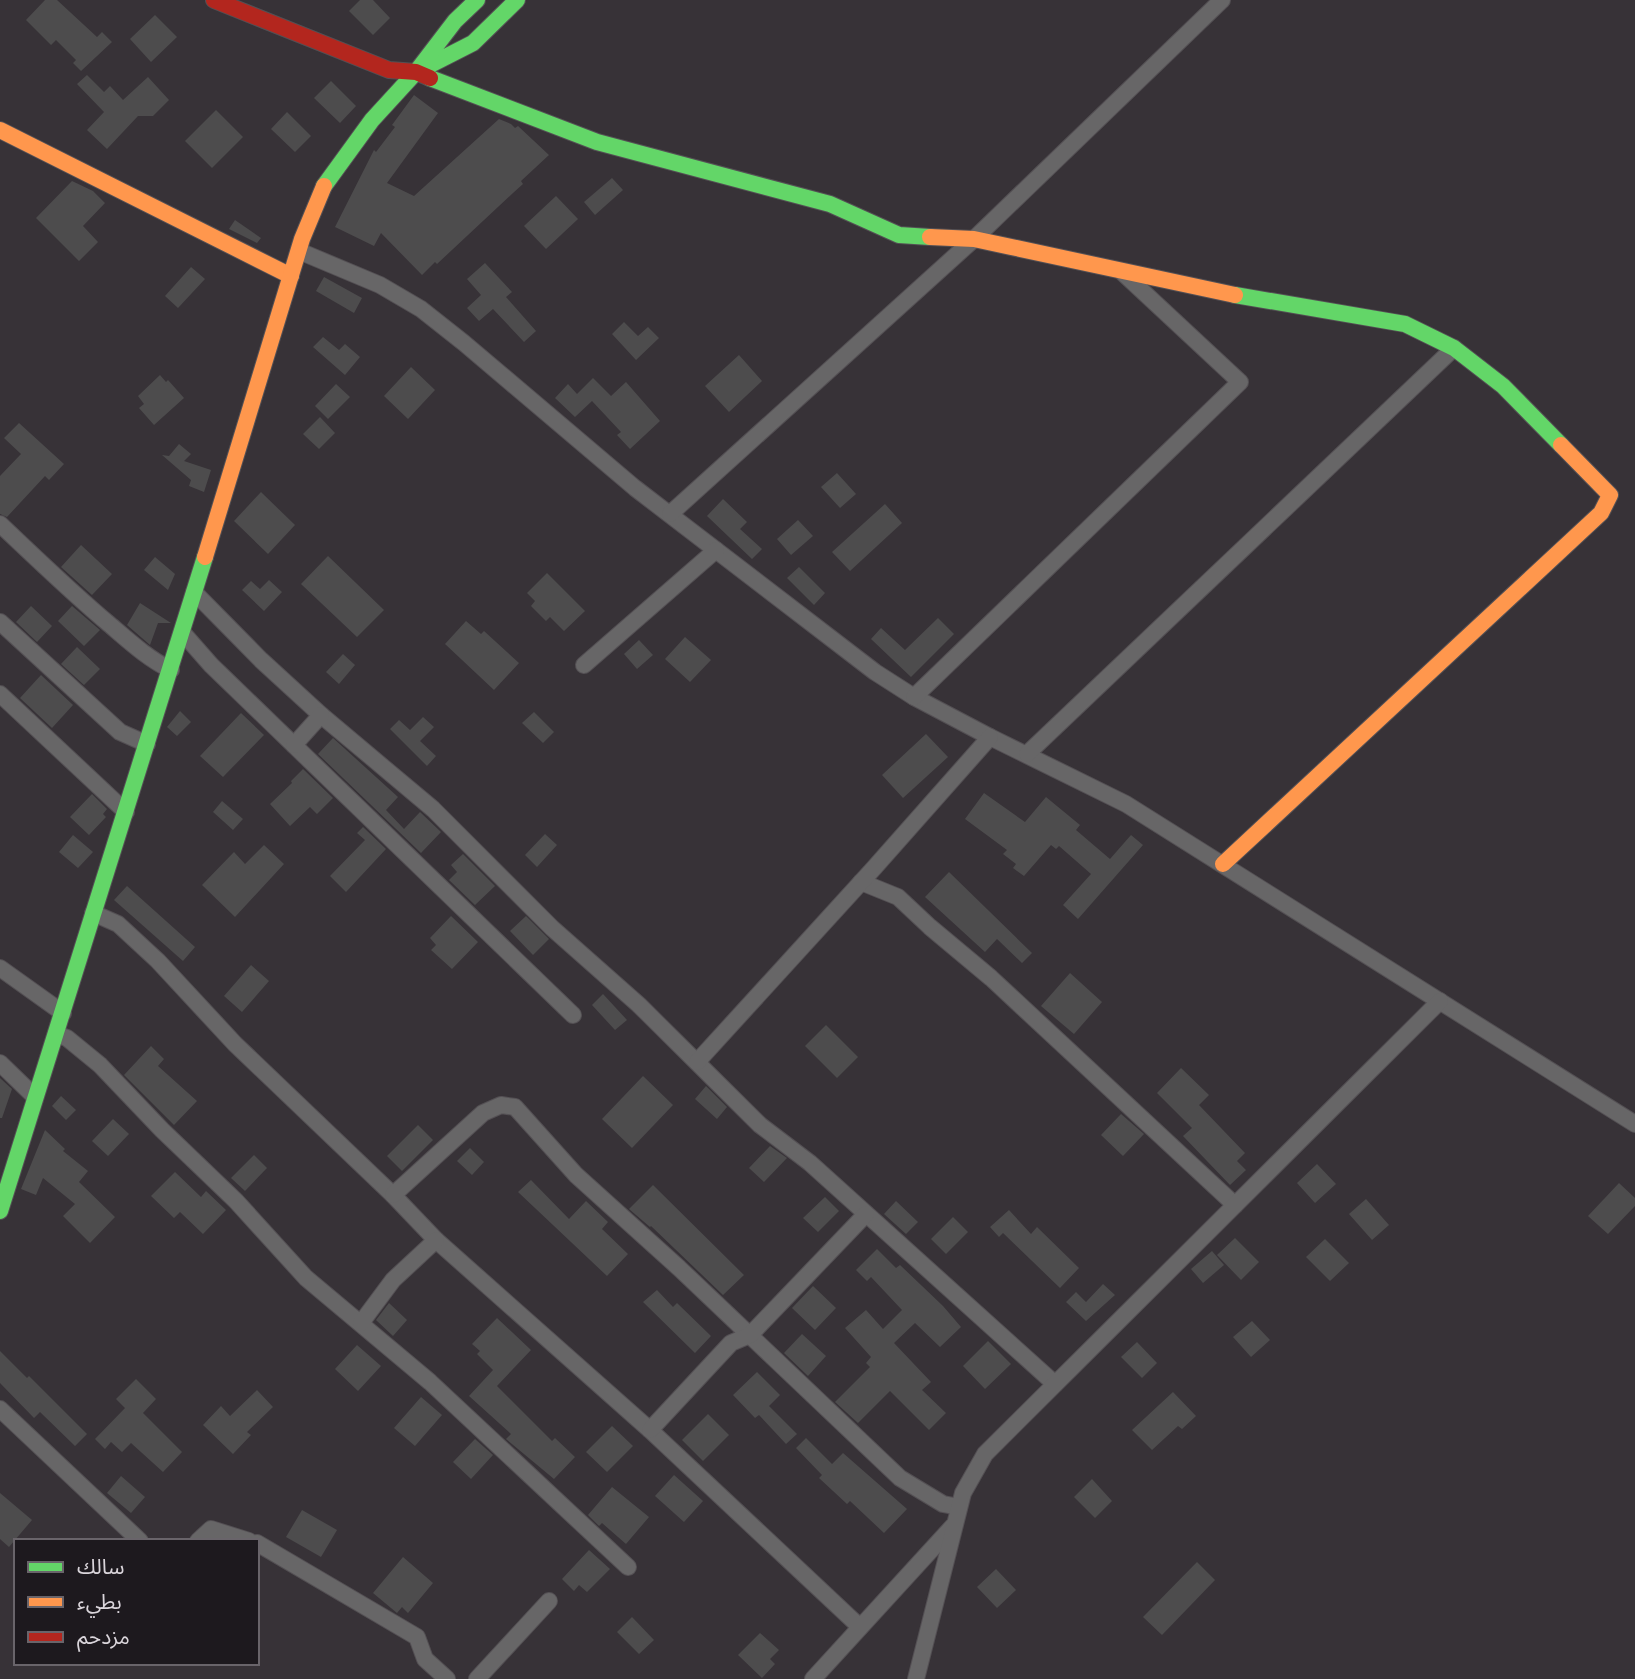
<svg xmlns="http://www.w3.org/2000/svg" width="1635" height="1679" font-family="'Work Sans','Noto Sans Arabic',sans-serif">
<rect width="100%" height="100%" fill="#373237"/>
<g fill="#4d4c4d">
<polygon points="45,0 57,0 97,37 102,32 112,42 81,71 73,63 76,60 56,40 51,45 26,20"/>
<polygon points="360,0 373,0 390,18 373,35 349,11"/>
<polygon points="155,15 177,37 151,62 130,39"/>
<polygon points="87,75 104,92 110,86 123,100 148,77 169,100 153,116 138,116 107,149 87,130 104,112 77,84"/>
<polygon points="331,81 356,106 340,123 314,98"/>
<polygon points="414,95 438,113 387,183 414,196 499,119 511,124 515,128 518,126 549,155 521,181 523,184 513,193 437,264 435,262 422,275 381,233 374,246 335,227 374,150 376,152 395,127 392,125"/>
<polygon points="216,110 243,137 212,168 185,141"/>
<polygon points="287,112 311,136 295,152 271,129"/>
<polygon points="612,178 623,190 595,215 584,202"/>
<polygon points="72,181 93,191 105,203 83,226 98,242 79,261 36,218"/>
<polygon points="556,196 578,219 546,249 524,226"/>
<polygon points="235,220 261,238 257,243 229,229"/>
<polygon points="485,263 512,292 506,297 536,331 524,342 493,309 479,321 467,308 481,295 467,279"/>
<polygon points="191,267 205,279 178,308 165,296"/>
<polygon points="324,277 362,298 354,313 316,291"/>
<polygon points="624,322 638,336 648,327 659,338 636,360 612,334"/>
<polygon points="323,337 339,350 345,344 360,357 345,375 313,347"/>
<polygon points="739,355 762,381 729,412 705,386"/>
<polygon points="411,367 435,390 408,419 384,396"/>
<polygon points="160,375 166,382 168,380 184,398 154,425 139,408 144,404 138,396"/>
<polygon points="593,378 611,396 626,382 660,421 630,449 617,435 621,432 592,401 575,417 555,398 568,384 577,394"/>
<polygon points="336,384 350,397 328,419 315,406"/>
<polygon points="320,417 335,433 319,449 303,434"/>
<polygon points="19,423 64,464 49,480 45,476 7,517 0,514 0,476 21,454 4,438"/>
<polygon points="179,444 191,454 184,461 211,470 204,492 189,486 191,480 162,455 169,456"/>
<polygon points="837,473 856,494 840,508 821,487"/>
<polygon points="261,492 295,525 268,554 234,521"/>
<polygon points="723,499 747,522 740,529 762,549 752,559 707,516"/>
<polygon points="885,504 902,523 850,571 832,552"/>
<polygon points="798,520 813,536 791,555 777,539"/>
<polygon points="81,545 112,574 92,595 61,567"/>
<polygon points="328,556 384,610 357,637 301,584"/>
<polygon points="155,557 175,574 168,590 144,570"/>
<polygon points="799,567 825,593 814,605 787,578"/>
<polygon points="547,573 585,611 564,631 550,617 546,621 531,606 535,601 527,593"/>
<polygon points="269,580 282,592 264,611 242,590 251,581 260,589"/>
<polygon points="140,603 171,623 158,623 150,645 127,625"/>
<polygon points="31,606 52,626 37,642 16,622"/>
<polygon points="72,606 100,630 84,646 58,621"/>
<polygon points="938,618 954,634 911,677 871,639 881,628 905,650"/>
<polygon points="466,621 481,634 484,631 519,663 494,690 445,644"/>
<polygon points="685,637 711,660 690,682 665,659"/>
<polygon points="639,640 653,655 637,669 624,654"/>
<polygon points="77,647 100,669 84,685 61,664"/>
<polygon points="343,654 355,665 339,684 326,672"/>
<polygon points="41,675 73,705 52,728 20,698"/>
<polygon points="180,711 191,722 177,736 167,727"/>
<polygon points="534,712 554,732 543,743 522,723"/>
<polygon points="241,713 264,735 223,777 200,756"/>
<polygon points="423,717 434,727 420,741 436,756 427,766 390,729 399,720 410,730"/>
<polygon points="926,734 948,757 903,798 882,775"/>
<polygon points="333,738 398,797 386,810 404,829 420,812 441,832 421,853 318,754"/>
<polygon points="303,769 333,798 317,814 310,807 290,826 270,804 292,783 291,781"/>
<polygon points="984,793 1025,822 1046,797 1080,825 1076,830 1110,859 1131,835 1143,845 1078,919 1063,905 1091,874 1059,846 1056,849 1051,845 1024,876 1013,868 1016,864 1003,854 1007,850 965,819"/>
<polygon points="92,794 107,809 103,814 106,817 89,835 70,817"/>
<polygon points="222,801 243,819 233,830 213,812"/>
<polygon points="363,827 386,849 346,892 330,876 365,840 357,833"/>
<polygon points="545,834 557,845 537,867 525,855"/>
<polygon points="73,835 93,852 78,868 59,852"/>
<polygon points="264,845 284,864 235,917 202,885 234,852 245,864"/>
<polygon points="463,854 495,886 475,905 449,880 457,872 451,865"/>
<polygon points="949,872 1032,953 1022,963 997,939 985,952 925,897"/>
<polygon points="127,886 195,947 183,961 114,900"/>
<polygon points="451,916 478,942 452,969 431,950 436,945 430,938"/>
<polygon points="526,916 549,939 533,955 510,931"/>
<polygon points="251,965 269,981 242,1012 224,996"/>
<polygon points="1070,973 1102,1002 1074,1034 1041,1006"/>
<polygon points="603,994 627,1020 615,1030 592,1005"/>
<polygon points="826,1025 858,1057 837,1078 805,1046"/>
<polygon points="151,1046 164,1059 158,1066 197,1101 174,1125 124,1075"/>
<polygon points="1181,1068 1209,1095 1199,1105 1245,1153 1237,1161 1246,1170 1230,1185 1183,1136 1192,1128 1157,1093"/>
<polygon points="643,1076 673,1105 632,1148 602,1119"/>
<polygon points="0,1078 12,1089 2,1118 0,1118"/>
<polygon points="706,1086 727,1107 717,1119 695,1099"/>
<polygon points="61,1096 76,1110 66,1120 52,1106"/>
<polygon points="1121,1114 1144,1134 1123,1156 1101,1135"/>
<polygon points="113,1119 129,1134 108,1156 92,1141"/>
<polygon points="418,1125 433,1140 402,1171 387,1156"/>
<polygon points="45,1130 65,1149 63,1151 88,1171 79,1182 115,1217 90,1243 63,1216 75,1204 43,1178 36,1195 21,1189"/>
<polygon points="770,1146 787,1158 764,1182 749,1168"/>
<polygon points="470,1148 484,1162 472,1175 457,1161"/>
<polygon points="254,1155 267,1168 245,1191 231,1178"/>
<polygon points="1317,1164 1336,1184 1315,1203 1297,1183"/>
<polygon points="175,1172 201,1197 206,1191 226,1210 203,1234 180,1212 174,1218 151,1196"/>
<polygon points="531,1180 569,1219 586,1201 608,1222 602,1229 628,1254 607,1276 518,1192"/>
<polygon points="1619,1183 1635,1198 1635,1206 1608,1234 1588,1216"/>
<polygon points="653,1185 744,1275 723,1295 651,1226 650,1227 629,1209"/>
<polygon points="825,1197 839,1211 818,1232 803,1218"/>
<polygon points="1366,1199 1389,1225 1372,1240 1349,1214"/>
<polygon points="896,1201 918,1222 906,1234 884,1214"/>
<polygon points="1009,1210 1031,1234 1037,1227 1079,1268 1060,1288 1003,1233 999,1237 990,1227"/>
<polygon points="953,1217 968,1232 946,1254 931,1239"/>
<polygon points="1235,1238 1259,1262 1241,1280 1217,1255"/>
<polygon points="1325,1239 1349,1263 1330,1281 1306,1257"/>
<polygon points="877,1249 896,1268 900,1265 943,1306 961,1327 940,1347 915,1323 894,1343 931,1382 922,1390 946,1413 929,1430 890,1391 858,1423 835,1402 870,1367 866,1363 871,1357 845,1328 866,1310 883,1329 902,1310 871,1277 867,1281 856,1270"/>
<polygon points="1212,1251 1224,1265 1203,1283 1191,1269"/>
<polygon points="1103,1284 1115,1295 1086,1321 1066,1302 1076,1292 1086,1302"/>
<polygon points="813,1286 836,1308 815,1330 792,1308"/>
<polygon points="657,1290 673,1307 677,1303 711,1336 695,1353 643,1302"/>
<polygon points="389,1303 407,1320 393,1336 376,1320"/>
<polygon points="497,1318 531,1350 497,1386 552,1441 555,1438 575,1457 554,1479 506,1439 511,1434 469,1396 493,1370 477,1354 480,1351 472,1344"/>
<polygon points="1252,1321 1270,1340 1251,1357 1233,1337"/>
<polygon points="802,1334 826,1356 808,1376 784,1353"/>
<polygon points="988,1341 1011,1364 985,1389 963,1366"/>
<polygon points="1137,1342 1157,1363 1142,1378 1121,1357"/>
<polygon points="357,1345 381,1366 358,1391 335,1369"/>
<polygon points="0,1351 27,1378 29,1376 87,1434 75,1446 40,1412 34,1418 0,1383"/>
<polygon points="757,1372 780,1395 769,1406 797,1434 786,1444 759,1415 755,1418 733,1395"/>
<polygon points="136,1379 156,1399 143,1413 182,1452 163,1472 131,1443 122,1452 111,1442 105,1449 95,1439 125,1408 116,1399"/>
<polygon points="257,1390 273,1407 247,1432 251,1435 233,1454 203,1425 221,1406 230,1416"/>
<polygon points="1173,1392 1196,1416 1182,1429 1178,1426 1152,1450 1132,1430"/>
<polygon points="421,1397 442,1415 415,1446 394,1428"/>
<polygon points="708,1414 729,1435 703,1461 682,1440"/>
<polygon points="612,1426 633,1446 607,1472 586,1452"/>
<polygon points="806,1438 832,1464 843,1453 907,1509 884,1533 850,1501 847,1504 819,1478 822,1475 796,1448"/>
<polygon points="475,1439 493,1455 471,1479 453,1462"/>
<polygon points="674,1475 703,1501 684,1522 655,1496"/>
<polygon points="121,1476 145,1497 131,1513 107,1493"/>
<polygon points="1092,1479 1112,1501 1095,1518 1074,1497"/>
<polygon points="612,1487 649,1517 626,1544 602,1523 599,1526 588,1515"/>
<polygon points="0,1493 32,1520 9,1547 0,1539"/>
<polygon points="302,1510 337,1530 321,1557 286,1537"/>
<polygon points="589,1550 610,1569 587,1592 579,1585 574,1591 562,1579"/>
<polygon points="403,1557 433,1583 408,1613 402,1607 397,1613 373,1593"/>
<polygon points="1197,1562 1215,1580 1162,1635 1143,1617"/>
<polygon points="996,1569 1016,1590 997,1608 977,1587"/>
<polygon points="632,1617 654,1640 639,1654 617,1632"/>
<polygon points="760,1633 779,1650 770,1659 775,1664 762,1678 738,1655"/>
</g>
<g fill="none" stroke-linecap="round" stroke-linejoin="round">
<defs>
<g id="street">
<polyline points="299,251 380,285 421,309 464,343 635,488 875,672 914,697 990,737 1126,804 1635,1124"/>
<polyline points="670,514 974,239 1222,0"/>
<path d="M0,524C36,558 71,592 109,624C129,641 147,658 171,670"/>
<polyline points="194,592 261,660 321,715 433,809 552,928 639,1005 760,1125 810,1163 1055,1384"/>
<polyline points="0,622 120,732 147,744"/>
<polyline points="182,632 211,665 573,1015"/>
<polyline points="584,665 716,550"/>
<polyline points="0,694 126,812"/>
<polyline points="914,697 1240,382 1123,273"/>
<polyline points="294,745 321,715"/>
<polyline points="1027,754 1454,348"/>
<polyline points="861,882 898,897 930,927 991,978 1235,1205"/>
<polyline points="93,913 118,924 158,961 235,1044 393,1195 436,1240 650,1430 860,1627"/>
<polyline points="0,968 63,1013"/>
<polyline points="56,1034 67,1038 100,1065 162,1130 236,1201 306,1278 430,1382 628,1567"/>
<polyline points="697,1062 874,868 990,737"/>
<polyline points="0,1063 34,1096"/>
<polyline points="393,1195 483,1113 501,1105 515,1107 576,1175 679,1268 900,1478 943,1504 959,1507"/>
<polyline points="361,1323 393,1280 436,1240"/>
<polyline points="0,1409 140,1541"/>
<polyline points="650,1430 731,1343 750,1335 866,1214"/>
<polyline points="198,1541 211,1529 249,1541"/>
<polyline points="257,1543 417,1637 425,1659 447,1679"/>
<polyline points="477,1679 549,1601"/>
<polyline points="813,1679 953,1526"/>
<polyline points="916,1679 963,1493 985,1454 1440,1001"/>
</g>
<g id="fast">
<polyline points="422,69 473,43 517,0"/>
<polyline points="430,78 597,142 830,204 899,235 930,237"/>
<polyline points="324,186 372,120 416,72 455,21 477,0"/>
<polyline points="1235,295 1405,324 1454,348 1503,386 1561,445"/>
<polyline points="0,1211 205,557"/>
</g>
<g id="slow">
<polyline points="0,130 291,276"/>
<polyline points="930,237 974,239 1235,295"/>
<polyline points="205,557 302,239 324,186"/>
<polyline points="1223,864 1601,513 1610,495 1561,445"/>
</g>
<polyline id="jam" points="214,0 389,70 416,72 430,78"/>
</defs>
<use href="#street" stroke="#545054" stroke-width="18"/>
<use href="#fast" stroke="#545054" stroke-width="18"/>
<use href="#slow" stroke="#545054" stroke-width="18"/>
<use href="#jam" stroke="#545054" stroke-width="18"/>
<use href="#street" stroke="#676667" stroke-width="16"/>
<use href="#fast" stroke="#63d668" stroke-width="16"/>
<use href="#slow" stroke="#ff974d" stroke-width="16"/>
<use href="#jam" stroke="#b3261e" stroke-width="16"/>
</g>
<rect x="14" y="1539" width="245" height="126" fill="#1d191e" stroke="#69646a" stroke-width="2"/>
<rect x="28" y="1562" width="35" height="10" fill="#63d668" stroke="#69646a" stroke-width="2"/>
<text x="77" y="1574" font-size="21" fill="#dad5db">سالك</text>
<rect x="28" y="1597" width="35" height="10" fill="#ff974d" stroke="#69646a" stroke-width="2"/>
<text x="77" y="1609" font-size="21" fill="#dad5db">بطيء</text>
<rect x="28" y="1632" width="35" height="10" fill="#b3261e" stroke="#69646a" stroke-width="2"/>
<text x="77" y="1644" font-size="21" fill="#dad5db">مزدحم</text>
</svg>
